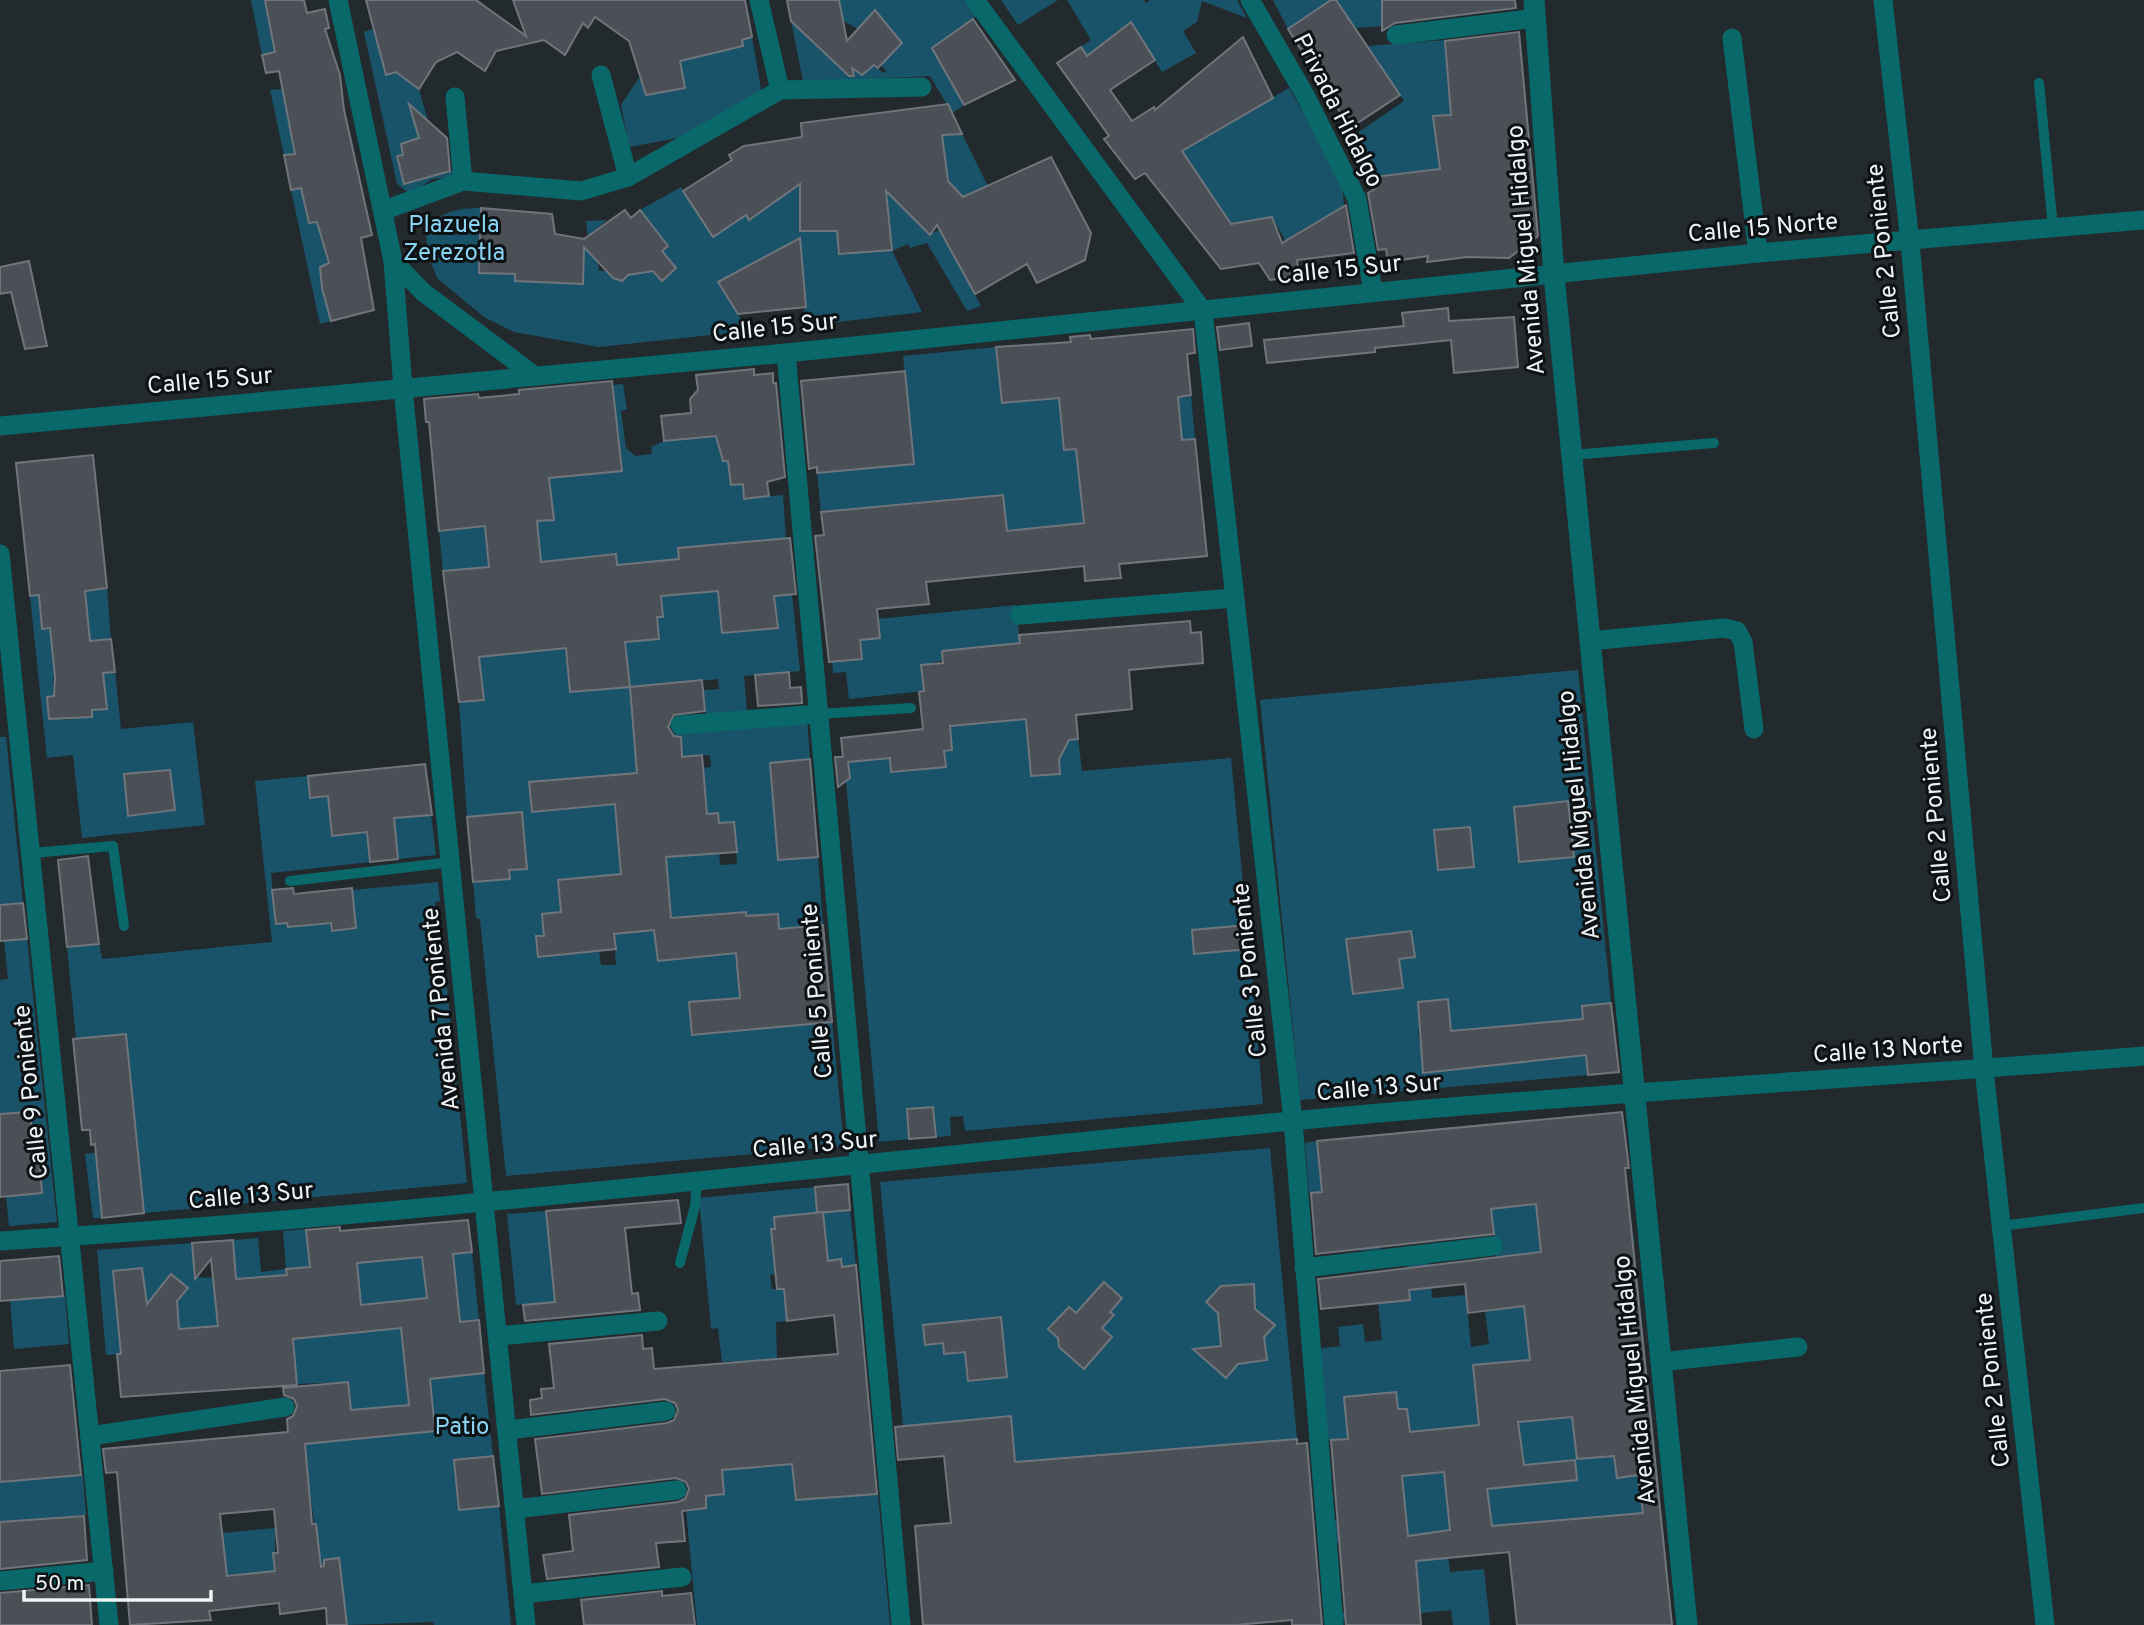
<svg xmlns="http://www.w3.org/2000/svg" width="2144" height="1625" font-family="Overpass,sans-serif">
<rect width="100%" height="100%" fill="#232a2e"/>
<g fill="#195369" fill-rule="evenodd">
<polygon points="251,0 265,0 272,26 269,28 278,52 262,55"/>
<polygon points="839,0 967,0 978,15 932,48 964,105 952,113 930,76 803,82 791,20 846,74 851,67 862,75 874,65 883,73 886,71 881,65 902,43 875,10 858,29 838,18"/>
<polygon points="1001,0 1058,0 1018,25"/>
<polygon points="1067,0 1144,0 1146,3 1150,0 1237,0 1247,18 1202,1 1197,22 1183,31 1196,53 1162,72 1130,22 1103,43 1099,72 1081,47 1091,40"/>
<polygon points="1273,0 1331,0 1288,29"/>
<polygon points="1336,0 1382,0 1382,26 1356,28"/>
<polygon points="668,18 710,54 742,47 742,40 752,37 762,95 694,135 629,147 621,105 639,78 642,78 646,95 685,88"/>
<polygon points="376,28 386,75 396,72 419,89 428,121 415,125 419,138 401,144 403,155 397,156 404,184 456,170 452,177 432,179 410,194 397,184 364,32"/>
<polygon points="1445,40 1451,115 1433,116 1440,169 1374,177 1355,141 1356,134 1404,101 1368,46"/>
<polygon points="1289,88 1342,182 1344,206 1297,233 1308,258 1297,261 1272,217 1253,220 1253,226 1234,228 1182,150"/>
<polygon points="283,89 297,153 284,155 270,90"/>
<path d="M860,115L866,168L947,170L944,149L934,150L932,136L962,134L1027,265L1023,266L1011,248L954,255L981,306L967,311L927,243L910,248L908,244L892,251L922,312L805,326L799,239L718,281L748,331L599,347L514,332L484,317L437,278L427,252L426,229C441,211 459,208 481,208L480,273L501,274L516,261L515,281L583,284L584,238L588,237L586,221L607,220L593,232L599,271H605L619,280L628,274L675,267L662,251L668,246L640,210L681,187L714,236L744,213L749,220L762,211L828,120ZM949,181L962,196L949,226L930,234L934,183ZM885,186L892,250L839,253L834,206L811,231H800V195Z"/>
<polygon points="301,188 309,222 317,222 328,263 320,267 322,288 331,321 320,324 291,190"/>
<polygon points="996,347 1002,403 1059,398 1064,450 1085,448 1080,488 1084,522 1007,531 1002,495 821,512 817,473 914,464 903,356"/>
<path d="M623,384L627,409L621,411L626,448L635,456L652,454L651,447L664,441L707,437L715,430L723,461H728L731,485L743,484L745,498L783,495L786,539L678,548L681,581L768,586L721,618L722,633L777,628L774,596L792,595L800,671L744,676L747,711L706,715L703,690L719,689L718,679L666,684L670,728L634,731L637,773L530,782L532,811L615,804L618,837L644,835L719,853L720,865L737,864L734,823L643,819L705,788L698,768L711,767L710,755L682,757L677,769L674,728L807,718L810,759L770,763L778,860L818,857L823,925L779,929L777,914L746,916L745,912L701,916L705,956L736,953L778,979L828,975L831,1005L727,1013L725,999L689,1002L693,1035L832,1022L844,1146L506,1176L480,919L476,918L473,882L510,879L509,870L526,869L513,813L467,817L459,702L484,700L479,657L590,646L630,686L625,642L659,639L657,617L663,616L661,596L645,562L621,565L623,581L513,595L537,521L554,519L549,478L622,471L613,385ZM666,870L560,899V898L558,880ZM629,905L632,932L614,934L616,965H601L599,951L568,953L558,938L559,955L538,957L536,937L544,936L542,914L561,912V909Z"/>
<polygon points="1191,395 1195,439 1176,440 1180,420 1172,416 1171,398"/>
<polygon points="497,494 489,567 443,571 439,531 466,528"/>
<polygon points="107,588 111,639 90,641 86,600 70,592"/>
<polygon points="53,594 42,629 50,628 61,677 53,678 54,696 63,720 92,717 92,710 107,709 103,673 115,672 121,729 193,722 205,825 82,838 73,755 47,758 30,596"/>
<polygon points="1016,605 1020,643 922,665 924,691 849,699 846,672 833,673 832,662 862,659 860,640 880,638 878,619"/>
<path d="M1578,670L1611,1003L1582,1006L1588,1075L1300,1100L1260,700ZM1568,801L1573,857L1519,862L1514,807ZM1470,827L1474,867L1438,870L1434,830ZM1448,1000L1454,1052L1420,1044L1418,1032L1427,1002Z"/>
<polygon points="1024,680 1031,776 1060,774 1059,759 1063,740 1078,739 1082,771 1231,758 1247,925 1192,930 1194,953 1250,949 1263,1104 965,1131 963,1116 950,1117 951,1136 936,1137 933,1107 907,1109 909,1139 879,1142 846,781 850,780 848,761 890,758 892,772 946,767 944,751 952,749 950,726 1016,720 1012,682"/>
<polygon points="0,737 6,737 23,903 15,904 19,940 27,939 57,1222 9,1226 6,1197 42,1193 39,1158 34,1158 30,1112 0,1114 0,980 8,979 3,931 0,931"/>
<polygon points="308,776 310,798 328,796 367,832 370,862 271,873 276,924 287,923 288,927 331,923 332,931 356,928 352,890 438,882 440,901 435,902 436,919 440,919 467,1183 144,1213 126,1034 76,1039 67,947 99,944 102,959 272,942 255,781"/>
<polygon points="431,815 436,855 398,859 394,818"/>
<polygon points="1365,1137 1370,1137 1375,1187 1379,1187 1380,1203 1369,1204 1371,1227 1385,1226 1386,1236 1379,1237 1381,1249 1361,1251 1355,1190 1309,1193 1305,1143 1317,1141 1319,1164 1324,1164 1325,1172 1341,1173 1341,1169 1351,1168 1352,1179 1362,1178 1361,1169 1368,1168"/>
<path d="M1270,1148L1297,1439L1015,1462L1011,1416L903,1426L880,1182ZM1001,1317L1003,1338L944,1353L943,1343Z"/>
<polygon points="100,1152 97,1164 102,1218 93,1218 85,1154"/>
<polygon points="1488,1177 1518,1206 1536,1204 1533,1178 1608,1237 1633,1234 1634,1243 1567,1250 1539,1227 1541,1252 1496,1257"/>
<polygon points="815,1187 817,1213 771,1230 776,1274 770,1275 772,1289 784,1289 787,1321 776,1322 777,1359 738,1393 734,1361 722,1362 718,1328 711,1329 699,1198"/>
<polygon points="850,1210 856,1265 842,1267 841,1259 828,1261 823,1212"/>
<polygon points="546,1211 552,1269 595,1298 516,1305 507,1214"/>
<polygon points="306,1229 310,1267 293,1339 401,1328 455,1376 484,1373 493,1456 454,1460 459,1509 499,1506 511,1625 434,1625 433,1622 347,1625 340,1565 321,1567 307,1474 288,1446 435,1431 432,1402 351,1410 348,1382 297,1384 238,1308 216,1309 218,1326 199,1327 201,1348 106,1355 97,1250 192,1243 194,1277 236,1279 233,1240 258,1238 261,1272 286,1269 283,1231"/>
<polygon points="458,1241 459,1253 472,1252 479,1320 439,1324 420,1299 386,1302 363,1321 357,1263 387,1260 386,1248"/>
<polygon points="1429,1261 1432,1298 1466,1295 1471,1347 1489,1344 1485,1311 1524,1306 1535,1406 1510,1362 1474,1365 1479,1425 1410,1433 1407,1409 1398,1409 1395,1392 1344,1397 1347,1426 1359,1437 1323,1441 1315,1349 1340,1346 1338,1327 1363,1324 1365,1342 1382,1340 1378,1303 1410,1300 1407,1263"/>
<polygon points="65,1295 69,1344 14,1349 10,1300"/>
<polygon points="1572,1417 1577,1459 1614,1456 1617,1478 1638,1475 1643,1513 1445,1531 1450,1572 1484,1569 1490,1625 1453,1625 1451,1610 1340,1621 1340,1613 1419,1605 1413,1536 1333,1543 1331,1521 1406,1514 1404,1497 1390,1497 1388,1477 1444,1472 1491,1519 1484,1469 1577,1479 1574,1460 1524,1465 1521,1443 1503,1445 1501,1424"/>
<polygon points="792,1464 796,1500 878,1494 890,1625 697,1625 686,1510 706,1508 706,1496 724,1494 722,1470"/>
<polygon points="83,1475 86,1515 0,1522 0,1482"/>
<polygon points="275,1528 275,1571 227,1576 222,1533"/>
</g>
<g fill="#4b4f56" stroke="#70757c" stroke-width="2" fill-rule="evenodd">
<polygon points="265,0 304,0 307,13 325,9 329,28 325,29 340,75 344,110 372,235 361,238 374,310 331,321 322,288 320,267 329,263 317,222 309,223 301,188 291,190 284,155 295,154 279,71 266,73 262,55 275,52"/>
<polygon points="366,0 476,0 526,36 513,0 745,0 752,37 742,40 743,46 680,61 685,88 646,95 629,41 595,17 588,28 583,23 565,55 544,40 496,51 485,71 457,52 436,62 419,89 396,72 386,75"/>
<polygon points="787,0 839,0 847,41 875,10 902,43 878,68 874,65 862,75 852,68 854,76 849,76 791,21"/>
<polygon points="1331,0 1336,0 1400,95 1350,128 1288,29"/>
<polygon points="1382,0 1515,0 1516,8 1395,23 1382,31"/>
<polygon points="973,19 1015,80 964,105 932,48"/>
<polygon points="1131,22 1155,60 1110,90 1132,121 1154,107 1155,110 1243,37 1273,98 1182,151 1231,224 1272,217 1282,243 1346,205 1354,253 1297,260 1299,276 1270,280 1259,263 1221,269 1145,173 1135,179 1104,139 1109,136 1057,63 1081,47 1087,56"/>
<polygon points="1519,32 1538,236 1509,258 1467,257 1427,262 1428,256 1388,262 1386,249 1378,250 1368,193 1376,188 1374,177 1440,169 1433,116 1451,115 1445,41"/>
<polygon points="409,104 447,138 450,171 404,184 397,156 403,155 401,144 419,138"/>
<polygon points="948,104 962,134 942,135 948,181 963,197 1051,157 1091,233 1085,260 1037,283 1027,264 975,294 937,225 930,235 886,191 892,250 839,254 837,231 800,231 800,184 749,220 746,215 713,237 683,191 732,160 729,155 744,146 802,137 801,123"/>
<polygon points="481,208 552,214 555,234 584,239 625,210 631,218 640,210 668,246 662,251 676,268 662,281 653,271 628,275 622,281 613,278 584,247 583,284 515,281 515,274 479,273"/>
<polygon points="800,238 806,307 738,314 718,282"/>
<polygon points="29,261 47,346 25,349 11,292 0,294 0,267"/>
<polygon points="1448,308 1449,321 1514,317 1518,367 1454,373 1451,340 1375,348 1375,352 1267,363 1264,340 1404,326 1402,313"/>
<polygon points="1249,323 1252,346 1220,350 1217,327"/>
<polygon points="1193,329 1195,353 1187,354 1191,395 1178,397 1182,440 1195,439 1207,556 1119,564 1121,578 1085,581 1084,566 926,582 929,604 877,609 880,638 860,640 862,659 829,662 815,536 824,535 821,512 1003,495 1007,531 1084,523 1076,449 1064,450 1059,398 1002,403 996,347 1071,342 1070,337 1090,335 1091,339"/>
<polygon points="754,369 754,375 773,373 773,383 776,383 785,477 767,482 769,496 744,499 743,484 731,485 728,461 723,461 716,436 664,441 661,416 691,413 690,399 698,390 696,375"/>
<polygon points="905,371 914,464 817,473 817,467 809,469 801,381"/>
<polygon points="612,381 622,471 549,478 554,520 537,521 541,562 616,554 617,565 679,559 678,548 790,538 796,594 774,596 778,628 722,633 718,591 661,596 663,617 657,617 659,639 625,642 630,687 570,692 566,648 479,657 484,700 459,702 443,571 489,567 485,526 439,531 429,422 426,422 424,399 478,394 479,398 519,394 519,390"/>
<polygon points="93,455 107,588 85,591 90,641 111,639 115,672 103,673 107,709 92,710 92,717 49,719 47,697 54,696 55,677 50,628 42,629 39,595 30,596 16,463"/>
<polygon points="1190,621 1191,633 1201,632 1203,663 1129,670 1132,709 1076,715 1078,739 1069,740 1059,759 1060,774 1031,776 1026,719 950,726 952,750 944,751 946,767 891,772 890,758 848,762 850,778 838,787 835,757 843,757 841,738 923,729 919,692 924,691 921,665 943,663 942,651 1020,643 1019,635"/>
<polygon points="789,672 790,688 801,687 802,703 758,706 755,675"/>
<polygon points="702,680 705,711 674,715 668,727 674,736 681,737 682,757 702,755 707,814 718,813 719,823 734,822 737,852 666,857 671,918 746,912 746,916 778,914 779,929 823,925 832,1022 692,1035 689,1002 740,998 736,953 658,961 654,930 614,934 616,949 538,957 536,936 544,936 542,914 561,912 558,880 621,874 615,804 532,812 529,782 637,773 630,687"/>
<polygon points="810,759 818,857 778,860 770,763"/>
<polygon points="425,764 432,815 394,818 398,859 370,862 367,832 332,836 328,796 310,798 308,776"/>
<polygon points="170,770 175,810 128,816 124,774"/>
<polygon points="1568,801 1574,857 1519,862 1514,807"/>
<polygon points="522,812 527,869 509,870 510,879 473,882 467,817"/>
<polygon points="1470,827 1474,867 1438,870 1434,830"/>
<polygon points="88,856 99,944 67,947 58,860"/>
<polygon points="293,888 294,894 352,888 356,928 332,931 331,923 288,927 287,923 276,924 272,890"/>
<polygon points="23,903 27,939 0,941 0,905"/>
<polygon points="1247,925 1250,949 1194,954 1192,930"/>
<polygon points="1411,931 1415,957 1399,959 1403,988 1353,994 1346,939"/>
<polygon points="1448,999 1451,1031 1583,1019 1582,1006 1611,1003 1619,1072 1588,1075 1586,1055 1423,1073 1418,1002"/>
<polygon points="126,1034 144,1213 102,1218 95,1144 91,1145 90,1130 82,1130 73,1039"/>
<polygon points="933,1107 936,1137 909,1139 907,1109"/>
<polygon points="30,1112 34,1158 39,1157 42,1193 0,1197 0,1114"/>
<path d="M1622,1112L1629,1168H1625L1672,1625H1517L1509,1552L1416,1561L1421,1625H1346L1331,1440L1348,1439L1344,1397L1396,1392L1398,1409H1407L1410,1432L1479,1425L1473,1365L1530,1360L1524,1306L1468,1313L1465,1284L1409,1290L1410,1300L1321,1309L1318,1279L1541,1252L1536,1204L1491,1209L1494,1234L1316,1254L1311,1193L1322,1192L1317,1141ZM1572,1417L1577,1459L1614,1456L1617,1478L1638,1475L1643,1513L1492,1526L1487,1489L1577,1480L1575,1460L1524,1465L1518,1422ZM1444,1472L1450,1530L1408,1536L1402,1476Z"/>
<polygon points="848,1184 850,1210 817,1213 815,1187"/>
<polygon points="678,1200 681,1223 625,1228 632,1294 638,1293 640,1310 525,1321 523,1305 555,1302 546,1211"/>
<polygon points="823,1212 828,1261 841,1259 842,1267 856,1265 877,1494 796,1500 792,1464 722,1470 724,1494 706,1496 706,1508 682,1511 685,1541 656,1543 659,1567 547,1579 543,1555 573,1551 569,1515 678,1502 685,1499 689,1489 686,1482 676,1478 542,1494 535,1439 667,1423 674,1420 678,1410 675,1403 665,1399 531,1415 530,1400 542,1398 541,1389 554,1388 549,1344 642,1335 643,1349 652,1348 654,1369 838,1354 834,1315 787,1321 784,1289 777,1289 771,1229 775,1229 774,1217"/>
<path d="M468,1220L472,1252L453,1254L460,1322L479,1320L484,1373L430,1379L435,1431L305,1444L312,1524H316L321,1567L324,1566V1560L339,1558L347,1625H327L326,1608L280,1614L279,1603L209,1611L211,1620L130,1625L117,1472L106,1473L103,1449L288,1432L287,1419L293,1416L297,1406L294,1399L284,1395L283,1388L348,1382L351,1410L409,1405L401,1328L293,1339L297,1385L121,1397L117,1354H121L113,1271L142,1268L147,1304L171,1274L188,1288L177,1301L179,1329L218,1326L211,1259L195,1279L192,1243L233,1240L236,1279L287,1275L286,1269L310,1267L306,1230L340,1227V1231ZM422,1257L427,1298L361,1305L357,1263ZM274,1509L278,1553H273L275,1571L227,1576L220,1514Z"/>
<polygon points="59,1256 63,1296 0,1301 0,1261"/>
<polygon points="1104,1282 1122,1298 1110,1312 1114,1315 1102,1328 1112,1337 1084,1369 1059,1347 1058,1338 1048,1329 1069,1307 1076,1313"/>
<polygon points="1254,1284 1255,1309 1275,1325 1264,1337 1267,1360 1238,1364 1226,1378 1193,1349 1221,1346 1218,1313 1206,1302 1221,1286"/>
<polygon points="1001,1317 1007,1377 968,1381 965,1352 944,1354 943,1343 925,1345 923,1325"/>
<polygon points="70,1365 81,1475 0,1482 0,1371"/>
<polygon points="1011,1416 1015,1462 1297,1439 1297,1444 1307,1443 1322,1625 1292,1625 1292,1620 1236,1625 923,1625 915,1526 951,1523 944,1456 898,1460 895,1427"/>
<polygon points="493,1456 499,1506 459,1510 454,1460"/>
<polygon points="84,1516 87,1560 0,1569 0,1522"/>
<polygon points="89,1585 92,1625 0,1625 0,1593"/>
<polygon points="662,1591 662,1596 691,1593 695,1625 584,1625 581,1600"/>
</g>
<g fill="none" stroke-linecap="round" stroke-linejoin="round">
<g stroke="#09686a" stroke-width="10">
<polyline points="2039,83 2053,228"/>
<polyline points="1572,455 1714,443"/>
<polyline points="818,714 911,708"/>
<polyline points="32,853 113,846 124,926"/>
<polyline points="290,881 452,862"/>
<polyline points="2001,1226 2144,1208"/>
<polyline points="680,1263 695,1206 697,1182"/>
</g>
<g stroke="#09686a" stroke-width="19">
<polyline points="338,0 393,261 403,388 526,1625"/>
<polyline points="759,0 780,90"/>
<polyline points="975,0 1203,311 1293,1121 1334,1625"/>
<polyline points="1250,0 1305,95 1357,199 1373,292"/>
<polyline points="1883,0 1910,242 1984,1069 2045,1625"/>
<polyline points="1396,35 1536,18"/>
<polyline points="1732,38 1758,253"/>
<polyline points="601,75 628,177"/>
<polyline points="455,97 463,181"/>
<polyline points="385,210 463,181 581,191 628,177 780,90 922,87"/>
<polyline points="393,261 423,292 535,376"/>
<polyline points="786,353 901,1625"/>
<polyline points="0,426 786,353 1758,253 2144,220"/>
<polyline points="0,554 109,1625"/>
<polyline points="1020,615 1234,598"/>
<polyline points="1590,641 1724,628 1737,631 1743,642 1754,729"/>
<polyline points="680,725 818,714"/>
<path d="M0,1241C432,1214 861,1162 1292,1121C1576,1094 1860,1079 2144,1056"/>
<polyline points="1304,1268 1493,1246"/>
<polyline points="499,1336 658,1321"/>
<polyline points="1660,1362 1798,1347"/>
<polyline points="508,1430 666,1411"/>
<polyline points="90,1436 285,1407"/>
<polyline points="515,1509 677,1490"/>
<polyline points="0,1581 104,1571"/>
<polyline points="523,1594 682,1577"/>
</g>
<polyline stroke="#09686a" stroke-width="21" points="1534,0 1554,275 1687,1625"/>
</g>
<g text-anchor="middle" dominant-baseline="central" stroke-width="6" stroke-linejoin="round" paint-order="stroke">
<g font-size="24" fill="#eef3f5" stroke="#0f1214">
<text transform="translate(1337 111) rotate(63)">Privada Hidalgo</text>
<text transform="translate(1763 229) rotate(-5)">Calle 15 Norte</text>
<text transform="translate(1527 250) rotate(-95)">Avenida Miguel Hidalgo</text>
<text transform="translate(1885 251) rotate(-96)">Calle 2 Poniente</text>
<text transform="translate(1339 271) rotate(-6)">Calle 15 Sur</text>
<text transform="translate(775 329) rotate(-6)">Calle 15 Sur</text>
<text transform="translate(210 382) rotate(-5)">Calle 15 Sur</text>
<text transform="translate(1580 815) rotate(-96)">Avenida Miguel Hidalgo</text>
<text transform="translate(1937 815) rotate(-95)">Calle 2 Poniente</text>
<text transform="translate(1251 970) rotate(-96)">Calle 3 Poniente</text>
<text transform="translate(818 991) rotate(-95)">Calle 5 Poniente</text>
<text transform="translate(442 1009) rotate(-96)">Avenida 7 Poniente</text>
<text transform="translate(1888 1051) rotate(-4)">Calle 13 Norte</text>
<text transform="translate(1379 1089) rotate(-5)">Calle 13 Sur</text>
<text transform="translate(32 1092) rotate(-96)">Calle 9 Poniente</text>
<text transform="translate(815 1146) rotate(-5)">Calle 13 Sur</text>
<text transform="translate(251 1197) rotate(-5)">Calle 13 Sur</text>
<text transform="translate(1636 1380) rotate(-96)">Avenida Miguel Hidalgo</text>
<text transform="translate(1994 1380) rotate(-96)">Calle 2 Poniente</text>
</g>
<g font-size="24" fill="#8ad4f4" stroke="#0f1214">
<text x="454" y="226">Plazuela<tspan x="454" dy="28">Zerezotla</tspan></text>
<text x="462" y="1428">Patio</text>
</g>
</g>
<path d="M24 1590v10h187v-10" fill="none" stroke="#eef3f5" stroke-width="3.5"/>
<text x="35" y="1590" font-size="21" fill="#eef3f5" stroke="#0f1214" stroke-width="5" paint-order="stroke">50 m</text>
</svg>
